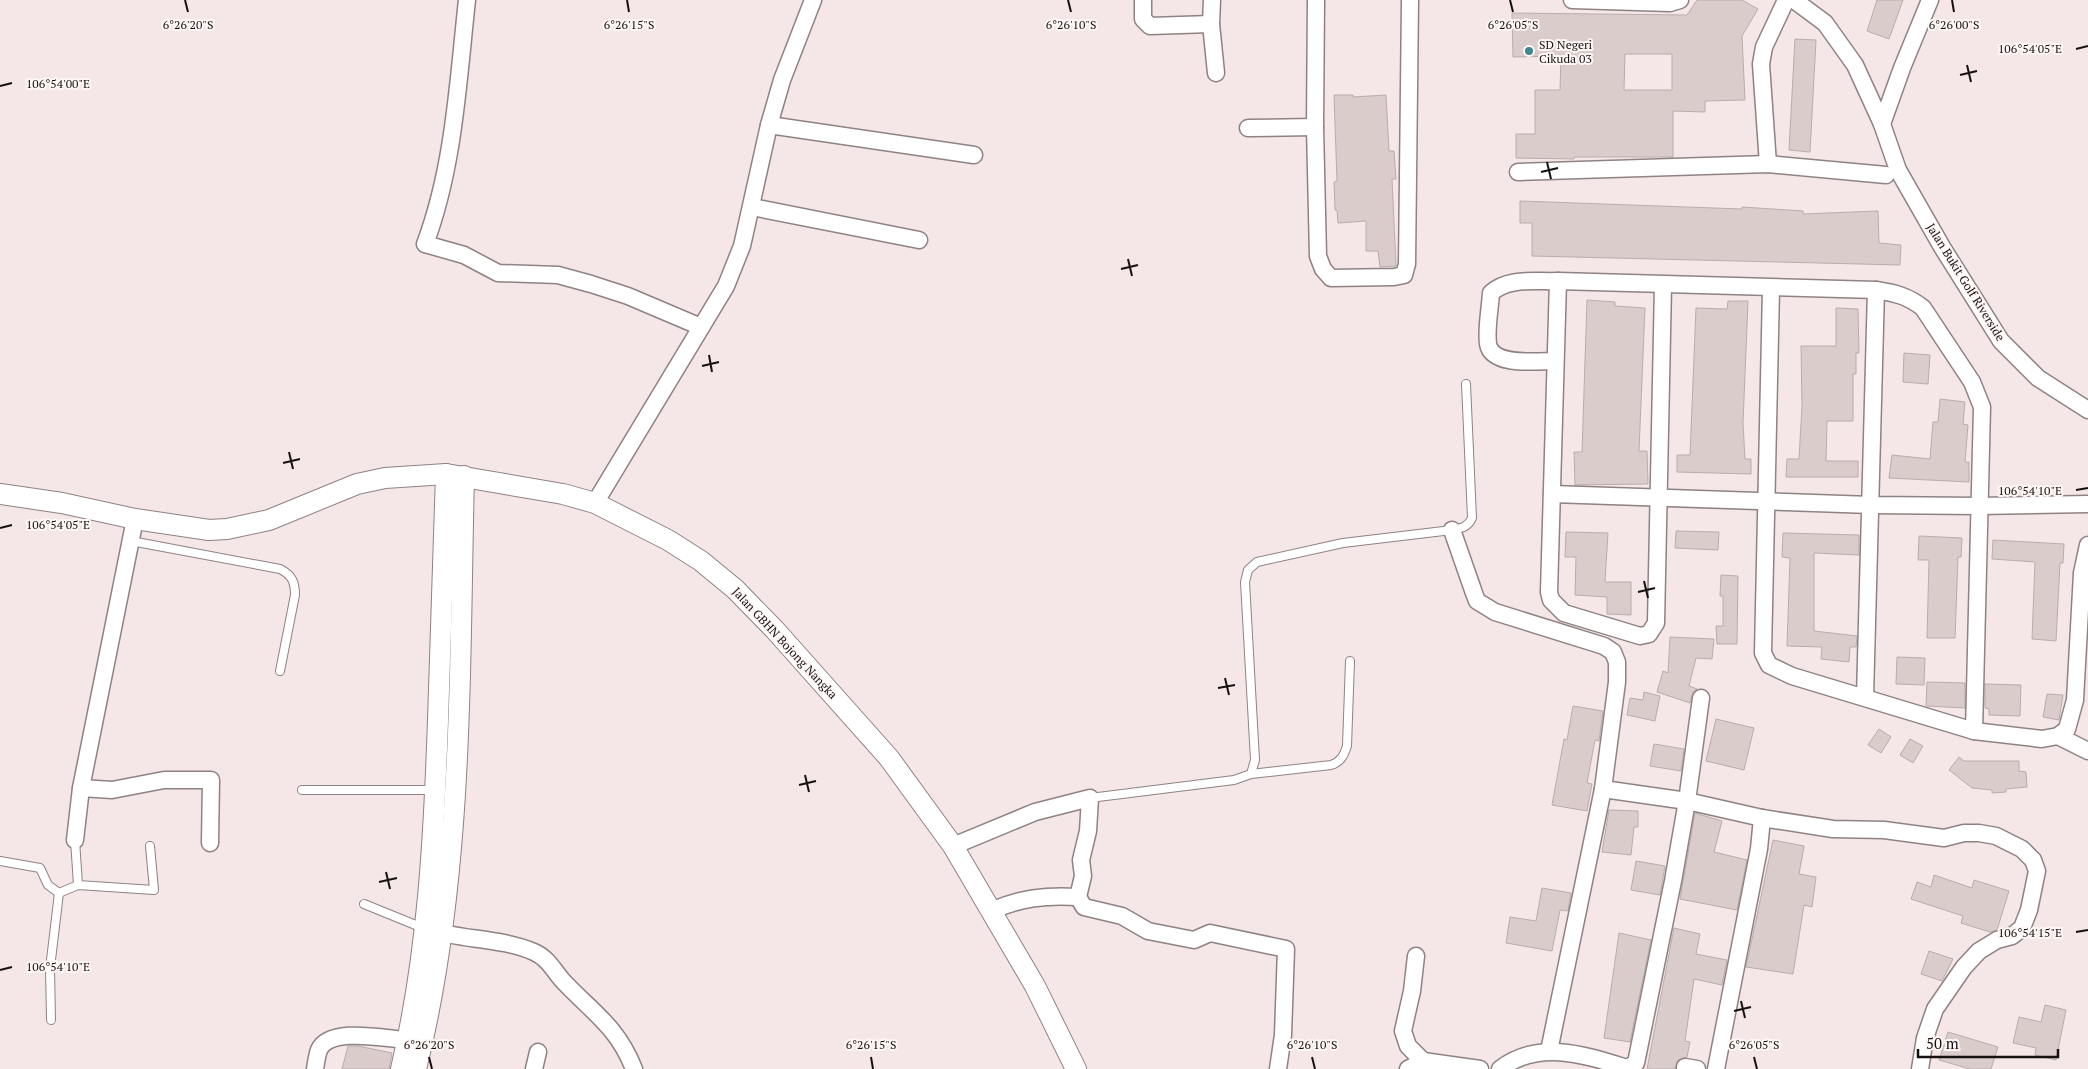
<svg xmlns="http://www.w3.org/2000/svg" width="2088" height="1069" font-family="'PT Serif',serif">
<rect width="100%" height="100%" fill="#f5e7e7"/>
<g fill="#dacccb" stroke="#baacac" fill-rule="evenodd">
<path d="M1697,0H1742L1758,9L1742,36L1745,100L1705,101V112L1673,111V157H1574V159L1516,158V134H1535V90H1560L1561,56L1513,57L1512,13L1687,15ZM1625,54H1672V90H1624Z"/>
<polygon points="1877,0 1903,0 1889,39 1867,31"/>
<polygon points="1795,39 1816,40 1810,152 1789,150"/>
<polygon points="1334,95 1353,95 1353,97 1386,95 1389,151 1394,151 1396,179 1392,179 1396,266 1380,267 1378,251 1366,251 1366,221 1338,223 1337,210 1335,210 1334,182 1337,181"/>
<polygon points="1520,201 1742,209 1742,207 1803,211 1803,214 1878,211 1879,243 1901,245 1900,265 1532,256 1532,223 1520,223"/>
<polygon points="1587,300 1615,302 1615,306 1645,308 1639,451 1647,451 1648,484 1575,485 1574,452 1582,452"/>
<polygon points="1728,301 1748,301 1743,423 1745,459 1751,459 1751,474 1677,472 1677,455 1690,455 1696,308 1727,309"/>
<polygon points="1836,308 1858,309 1859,353 1856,353 1856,374 1853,374 1853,421 1827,421 1826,461 1858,461 1858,477 1786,477 1787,459 1799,459 1802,405 1801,346 1836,346"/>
<polygon points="1904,353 1930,355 1928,384 1903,382"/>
<polygon points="1940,399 1965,402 1963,424 1968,425 1965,462 1969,462 1969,482 1889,478 1892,455 1930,459 1933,422 1938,422"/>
<polygon points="1676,531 1719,532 1718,550 1675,548"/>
<polygon points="1566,532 1608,533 1605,582 1631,582 1631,615 1607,614 1607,597 1575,595 1576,557 1565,557"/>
<polygon points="1783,533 1859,535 1859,555 1814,553 1814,631 1857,636 1856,647 1850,647 1849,662 1821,659 1822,647 1787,646 1790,558 1782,557"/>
<polygon points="1919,536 1962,538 1961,557 1958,557 1955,638 1927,638 1929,560 1918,560"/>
<polygon points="1993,540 2064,544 2063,563 2060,563 2056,641 2032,639 2035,562 1992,559"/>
<polygon points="1721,575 1738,576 1737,644 1717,644 1716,626 1723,626 1723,596 1720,596"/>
<polygon points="1670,637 1714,639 1712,659 1696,658 1689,686 1697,689 1693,692 1690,703 1657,692 1663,671 1668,673"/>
<polygon points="1897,657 1925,658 1924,685 1896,684"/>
<polygon points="1927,682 1965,683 1965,708 1926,706"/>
<polygon points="1985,684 2021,685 2020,716 1989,715 1989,709 1985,708"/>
<polygon points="1644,692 1660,696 1655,721 1627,715 1630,698 1643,700"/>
<polygon points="2047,694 2063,695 2059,720 2043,717"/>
<polygon points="1573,706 1603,711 1599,741 1595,740 1587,783 1592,784 1587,811 1552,805 1564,739 1567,740"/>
<polygon points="1716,719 1754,728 1744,770 1706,761"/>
<polygon points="1879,729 1891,737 1881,753 1868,745"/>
<polygon points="1910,739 1923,746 1913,763 1900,755"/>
<polygon points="1654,744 1684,749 1681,771 1650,766"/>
<polygon points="1959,757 1964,761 2019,761 2019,771 2026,772 2027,787 2006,789 2006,792 1992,793 1992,790 1972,788 1949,770"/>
<polygon points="1609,810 1638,811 1638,827 1634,827 1631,855 1602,852"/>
<polygon points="1695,813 1722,821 1714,852 1747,860 1737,910 1680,899"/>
<polygon points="1773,840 1804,846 1799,874 1816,877 1812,907 1804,905 1793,974 1746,967"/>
<polygon points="1636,861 1665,866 1660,895 1631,890"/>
<polygon points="1934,875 1972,888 1974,880 2009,891 1997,930 1990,932 1961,923 1963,916 1911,899 1917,882 1931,887"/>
<polygon points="1542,888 1571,893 1568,911 1560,910 1552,951 1506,943 1510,917 1536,921"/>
<polygon points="1674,928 1700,934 1696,954 1727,960 1722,985 1694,979 1685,1041 1690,1042 1687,1057 1678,1060 1675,1069 1647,1069"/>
<polygon points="1619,933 1651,940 1630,1042 1604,1038"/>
<polygon points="1929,951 1953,959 1942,981 1921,974"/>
<polygon points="2045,1005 2066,1010 2056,1060 2035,1055 2036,1048 2013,1043 2019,1017 2041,1022"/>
<polygon points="1948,1032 1998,1047 1991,1069 1970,1069 1939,1060"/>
<polygon points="348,1046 358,1046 392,1053 389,1069 342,1069"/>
</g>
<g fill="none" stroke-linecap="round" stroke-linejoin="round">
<defs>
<g id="service">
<path d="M131,541L280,569C292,575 295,582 295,595L280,671"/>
<path d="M1251,774L1331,765C1341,762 1344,755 1347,746L1350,661"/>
<polyline points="302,790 434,790"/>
<path d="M1090,798L1234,780L1251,774L1255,760L1245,582L1248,570L1257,562L1343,543L1452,530C1462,528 1468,527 1472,518L1466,384"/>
<polyline points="75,840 78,885"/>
<polyline points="0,861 40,868 48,885 59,893"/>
<polyline points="364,904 423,928"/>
<polyline points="51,1020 50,968 59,893 78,885 154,890 150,846"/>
</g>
<g id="minor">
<path d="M467,0C458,82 454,167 425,244L464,255L498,273L558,275L591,284L628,296L701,327"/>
<polyline points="1143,0 1143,19 1150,26 1211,24"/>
<polyline points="1212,0 1211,24 1216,73"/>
<polyline points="1316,0 1315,127 1318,256 1323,269 1331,278 1394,277 1404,275 1407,264 1410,0"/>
<polyline points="1572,0 1670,3 1680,0"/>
<polyline points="1794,0 1825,23 1855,65 1882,124 1898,170 1942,247 2001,341 2038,378 2088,410"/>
<polyline points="1882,124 1902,68 1930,0"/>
<polyline points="769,125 974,155"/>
<polyline points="1248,128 1315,127"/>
<polyline points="1768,164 1761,64 1764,47 1786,0"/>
<polyline points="1518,172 1768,164 1886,175"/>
<polyline points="752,207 919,240"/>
<polyline points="1558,281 1549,592 1551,600 1564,613 1640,636 1649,634 1656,623 1663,285"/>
<polyline points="1771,289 1763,653 1769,665 1792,676 1974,731 2042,739 2058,736 2067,729 2075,700 2082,573 2088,545"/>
<path d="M1555,361C1538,361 1492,367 1488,344C1486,328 1490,309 1491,293C1508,277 1535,282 1558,281L1876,290C1895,293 1908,296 1923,308L1972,382L1982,407L1974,731"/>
<polyline points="1552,494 1871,505 1979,506 2088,504"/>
<polyline points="595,503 726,286 742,246 769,125 782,80 813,0"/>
<polyline points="1452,530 1474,593 1477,601 1495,612 1604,646 1613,652 1617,662 1617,682 1603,789 1549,1051"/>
<polyline points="1865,697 1876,290"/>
<polyline points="2058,736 2088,751"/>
<polyline points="81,788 112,790 164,780 211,780 210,843"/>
<polyline points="1603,789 1687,801 1762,818 1759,849 1716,1069"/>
<polyline points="1762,818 1833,829 1884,830 1944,838 1964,833 1979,833 1996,836 2022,849 2033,860 2037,871 2029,910 2022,928 2012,936 1997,940 1979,951 1964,967 1935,1009 1925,1038 1920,1069"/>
<polyline points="75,840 81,788 135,519"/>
<polyline points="953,846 1035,812 1090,798 1088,831 1081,860 1083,876 1078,897 1084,907 1122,916 1148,931 1194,940 1210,933 1286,949 1283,1035 1278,1069"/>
<path d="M991,911C1020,898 1046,895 1078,897"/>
<path d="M430,930C463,940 502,938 534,952C548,958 554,971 563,981C593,1013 617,1026 634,1069"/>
<polyline points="1416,956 1412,991 1403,1031 1408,1046 1423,1061"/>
<polyline points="1685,1067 1697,1069"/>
<path d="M315,1069C316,1063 317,1055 319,1050C330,1026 386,1039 408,1040"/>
<polyline points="534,1069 538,1052"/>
<polyline points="1408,1069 1423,1061 1480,1069"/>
<path d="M1500,1069C1539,1039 1585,1055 1627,1068L1636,1063L1673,881L1687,801L1701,698"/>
</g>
<g id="tertiary">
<polyline points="0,494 62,503 135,519 209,530 227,529 269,520 357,484 385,478 446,474 563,494 595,503 668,540 701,561 735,589 775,630 889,758 953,846 1035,986 1076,1069"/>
<path d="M401,1069C428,955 434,837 438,720C441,638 443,556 446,474"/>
<path d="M416,1069C464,876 459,673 464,476"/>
</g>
</defs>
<use href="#service" stroke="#8f8282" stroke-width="10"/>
<use href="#minor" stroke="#8f8282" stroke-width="19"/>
<use href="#tertiary" stroke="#8f8282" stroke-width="22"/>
<use href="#service" stroke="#fff" stroke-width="8"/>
<use href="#minor" stroke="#fff" stroke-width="16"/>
<use href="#tertiary" stroke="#fff" stroke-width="20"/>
</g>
<path fill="none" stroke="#151110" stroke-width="2" d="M185,0L188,12M627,0L629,12M1068,0L1071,12M1510,0L1513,12M1952,0L1954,12M2076,49L2088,46M1967,65L1971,82M1960,75L1977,71M0,86L12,83M1547,162L1551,179M1541,172L1558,168M1128,259L1132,276M1121,269L1138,265M709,355L712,372M702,366L719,362M289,452L293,469M283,463L300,459M2076,490L2088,488M0,528L12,525M1644,581L1648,598M1638,592L1655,588M1225,678L1229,695M1218,688L1235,685M805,775L809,792M799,785L816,781M386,872L390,889M379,882L397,878M2076,932L2088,930M0,970L12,967M1741,1001L1745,1018M1734,1011L1751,1007M429,1057L432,1069M871,1057L873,1069M1312,1057L1315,1069M1754,1057L1757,1069"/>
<circle fill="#3f878d" stroke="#fff6f6" stroke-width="2" cx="1529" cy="51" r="5"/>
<g text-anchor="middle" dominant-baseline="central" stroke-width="4" stroke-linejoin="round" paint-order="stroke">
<g font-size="12" fill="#151110" stroke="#fff6f6" text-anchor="start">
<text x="1539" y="44">SD Negeri<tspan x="1539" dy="14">Cikuda 03</tspan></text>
</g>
<g font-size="12" fill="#151110" stroke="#fff6f6">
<text transform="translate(1966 282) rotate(58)">Jalan Bukit Golf Riverside</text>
<text transform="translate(785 643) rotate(47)">Jalan GBHN Bojong Nangka</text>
</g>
</g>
<g font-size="12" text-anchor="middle" fill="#151110" stroke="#fff6f6" stroke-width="4" stroke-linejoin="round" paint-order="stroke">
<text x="629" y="29">6°26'15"S</text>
<text x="1954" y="29">6°26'00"S</text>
<text x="188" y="29">6°26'20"S</text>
<text x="1071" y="29">6°26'10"S</text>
<text x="1513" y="29">6°26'05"S</text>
<text x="2030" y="53">106°54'05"E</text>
<text x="58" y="88">106°54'00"E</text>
<text x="2030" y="495">106°54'10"E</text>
<text x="58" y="529">106°54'05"E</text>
<text x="2030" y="937">106°54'15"E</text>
<text x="58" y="971">106°54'10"E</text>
<text x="429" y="1049">6°26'20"S</text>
<text x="871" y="1049">6°26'15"S</text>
<text x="1312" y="1049">6°26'10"S</text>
<text x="1754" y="1049">6°26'05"S</text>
</g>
<path d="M1918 1049v8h140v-8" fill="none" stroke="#151110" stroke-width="2.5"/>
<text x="1926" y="1049" font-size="15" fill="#151110" stroke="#fff6f6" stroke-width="4" paint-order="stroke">50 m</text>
</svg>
